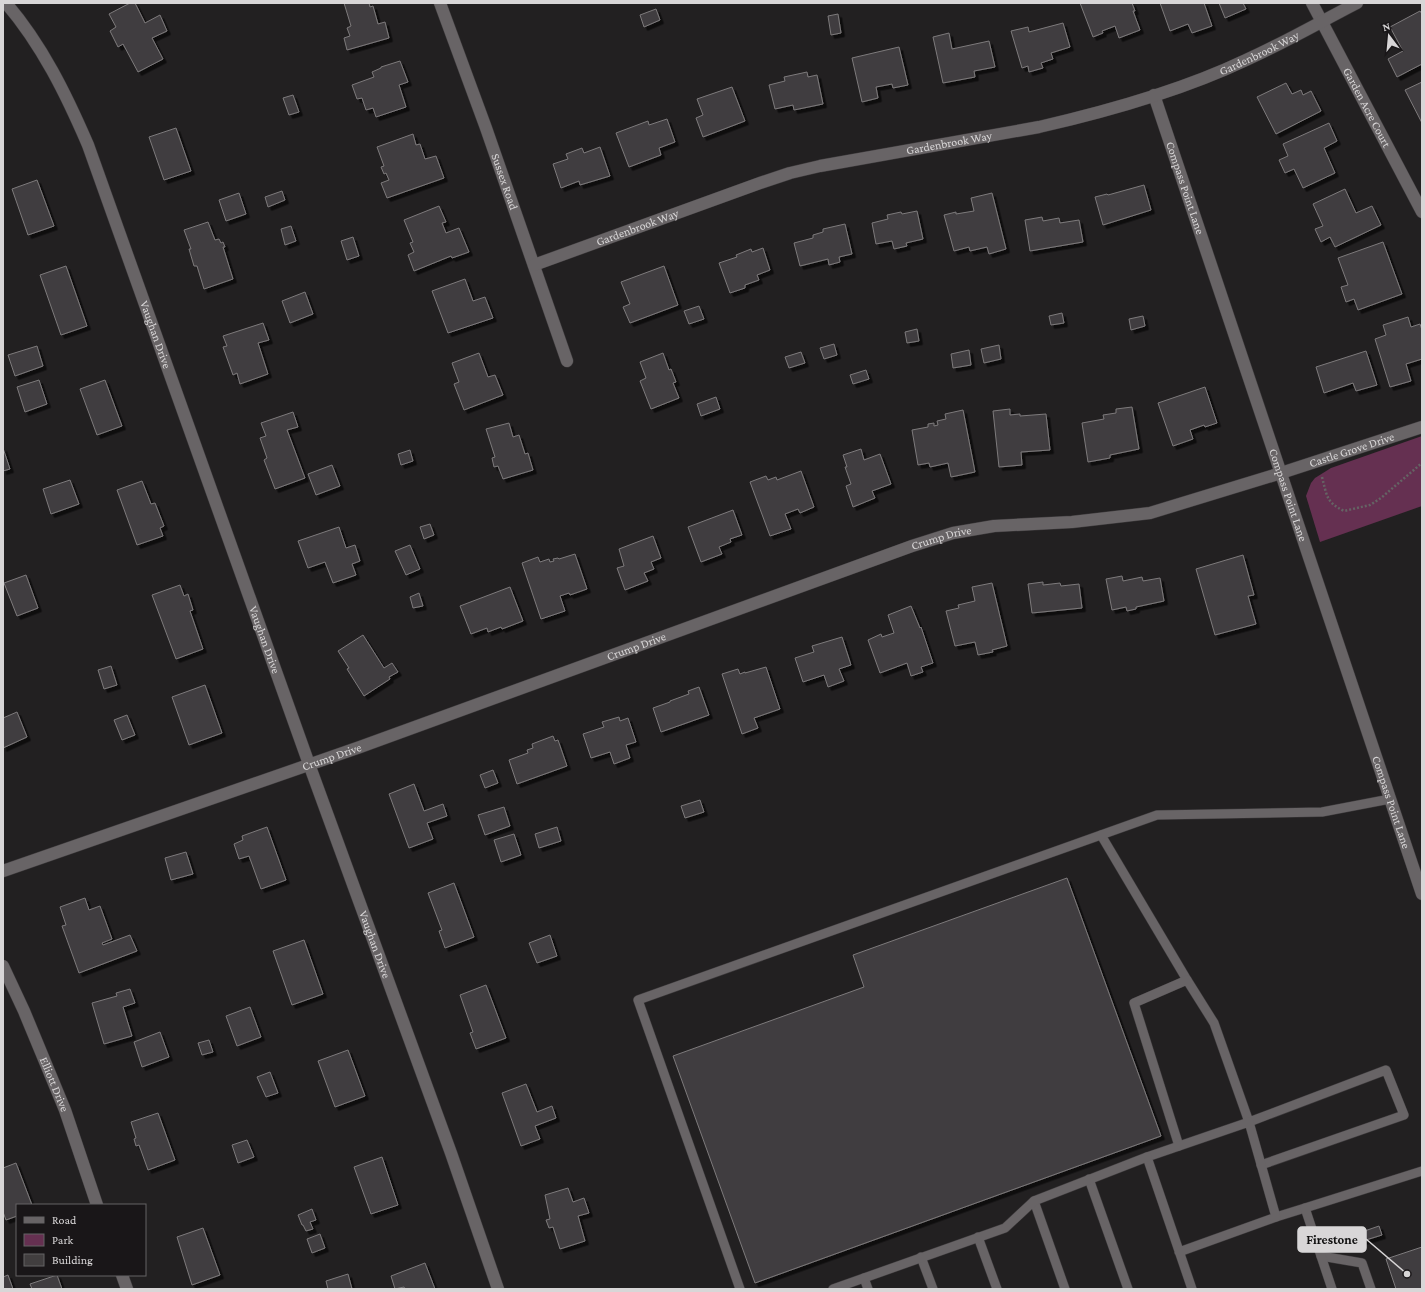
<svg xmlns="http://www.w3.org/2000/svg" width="1425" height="1292" font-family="'Crimson Pro',serif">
<defs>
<filter id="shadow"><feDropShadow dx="3.5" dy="3.5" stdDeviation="0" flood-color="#0009"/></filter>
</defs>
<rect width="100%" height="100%" fill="#222021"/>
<polygon fill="#653051" points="1422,436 1422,506 1320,542 1306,496 1311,483 1315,478 1331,468"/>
<g fill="#413e3f" stroke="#7d7a7c" filter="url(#shadow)">
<polygon points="130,3 135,3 145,23 160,15 167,31 152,38 163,59 138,72 123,44 118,47 110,31 116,27 109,14"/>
<polygon points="344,3 369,3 370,7 373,6 378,24 385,22 389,38 347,50 344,38 350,36 347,28 351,26"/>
<polygon points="1080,3 1132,3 1135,11 1133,11 1140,30 1119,38 1115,26 1102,31 1103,33 1093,37"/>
<polygon points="1160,3 1204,3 1212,26 1192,33 1188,24 1170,31"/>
<polygon points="1219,3 1243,3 1246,9 1225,18"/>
<polygon points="656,9 660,20 644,27 640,15"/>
<polygon points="1420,11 1422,14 1422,64 1397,77 1388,59 1403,51 1390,27"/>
<polygon points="838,14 841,33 831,35 828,16"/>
<polygon points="1063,23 1070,47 1051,53 1053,59 1041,63 1043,68 1029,72 1028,66 1022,68 1011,31 1028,27 1029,32"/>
<polygon points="949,33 952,49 989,41 995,67 974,71 975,77 943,83 933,37"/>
<polygon points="899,47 908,85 893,88 892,84 876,87 878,98 862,102 852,58"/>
<polygon points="400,61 408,82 399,85 406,107 376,117 373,108 366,110 362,98 357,99 352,85 374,77 372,72 381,68 381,67"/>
<polygon points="807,72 808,77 817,75 823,104 794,110 793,105 775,109 769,85 785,81 784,77"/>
<polygon points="1422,82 1422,123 1405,90"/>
<polygon points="1286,83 1292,94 1301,90 1303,95 1311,91 1321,111 1276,134 1257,97"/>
<polygon points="732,87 745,121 703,137 696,118 703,115 697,99"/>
<polygon points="293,95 299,112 289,115 283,98"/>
<polygon points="667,119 675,142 659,148 661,155 629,167 616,133 648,121 649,125"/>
<polygon points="1329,123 1337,141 1324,148 1335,173 1303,188 1294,169 1285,173 1279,160 1288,156 1283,144"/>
<polygon points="176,128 191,171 164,180 149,137"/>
<polygon points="413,134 416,145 420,144 425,159 436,156 444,178 387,198 381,183 389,180 386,173 384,174 381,167 384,166 377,147"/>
<polygon points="600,147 610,176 580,185 579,181 561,188 553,164 568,159 566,154 582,148 584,153"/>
<polygon points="37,180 54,226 28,235 12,189"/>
<polygon points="1144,185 1151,210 1103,225 1095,197 1107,194 1108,195"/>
<polygon points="1345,189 1356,213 1372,206 1381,225 1335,247 1330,237 1321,242 1315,229 1323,226 1313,204"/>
<polygon points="282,191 285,200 268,207 265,197"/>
<polygon points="239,193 246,214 226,221 219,200"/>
<polygon points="992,193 1006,249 989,254 987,247 970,251 969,247 954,251 944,215 956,212 956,214 974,211 971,198"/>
<polygon points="439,206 446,222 442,223 446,233 459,228 469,252 452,258 451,256 414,271 408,255 414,252 410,243 413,242 404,220"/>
<polygon points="917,211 923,239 906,243 907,246 894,249 892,241 876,244 872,223 888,219 887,215 901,212 902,214"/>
<polygon points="1042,217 1043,221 1059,218 1060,223 1079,220 1083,242 1030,251 1025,220"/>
<polygon points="208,222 215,240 219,239 221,243 223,242 225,247 223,247 233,279 204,289 197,266 194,266 189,249 191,249 184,230"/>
<polygon points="845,224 852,254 839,257 840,262 829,265 828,259 800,266 794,243 813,238 813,235 823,232 823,229"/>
<polygon points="291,226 296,241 285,245 281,229"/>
<polygon points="353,237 359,256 347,260 341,241"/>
<polygon points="1383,242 1402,294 1358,310 1354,299 1346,302 1341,287 1348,285 1338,258"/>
<polygon points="763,248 770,270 757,275 759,280 745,285 745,288 730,293 719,263 737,257 736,255 751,249 752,252"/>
<polygon points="66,266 87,326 61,335 40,275"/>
<polygon points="664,266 678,305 630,323 623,307 630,304 621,282"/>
<polygon points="465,279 473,301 485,297 493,318 448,333 432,291"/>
<polygon points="305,292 313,314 290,323 282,301"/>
<polygon points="699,306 704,319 689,324 684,311"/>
<polygon points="1062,313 1064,323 1051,325 1049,316"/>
<polygon points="1143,316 1145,326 1131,330 1129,319"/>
<polygon points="1408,317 1411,327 1420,324 1422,330 1422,359 1406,364 1411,381 1390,387 1375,339 1386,335 1383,325"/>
<polygon points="263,323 269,340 258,343 268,374 240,384 237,373 233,375 223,347 227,346 223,336"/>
<polygon points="917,329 919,341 907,343 905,332"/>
<polygon points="834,344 837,355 824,359 820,348"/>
<polygon points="999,345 1001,359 984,363 981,349"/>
<polygon points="37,346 43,366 15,376 8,355"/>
<polygon points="969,350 971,365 953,368 951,354"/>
<polygon points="1366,351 1377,385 1356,391 1353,383 1324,393 1316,367"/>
<polygon points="801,352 805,363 789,368 785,357"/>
<polygon points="479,353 488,377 495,375 503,395 464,410 454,384 459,382 452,363"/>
<polygon points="663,353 669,370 671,369 676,382 673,383 679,398 651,409 640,381 646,378 640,362"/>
<polygon points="866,370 869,379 853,384 850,375"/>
<polygon points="39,380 47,404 25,412 17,387"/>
<polygon points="105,380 122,426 97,435 80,389"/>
<polygon points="1205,387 1217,423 1205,427 1204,425 1190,430 1193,439 1173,446 1158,403"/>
<polygon points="716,397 720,409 701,416 697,404"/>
<polygon points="1132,407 1139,449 1110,455 1110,458 1088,462 1082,423 1104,419 1103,415 1116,413 1116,409"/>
<polygon points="1010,409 1010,415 1020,414 1020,416 1046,414 1050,450 1021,452 1022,465 999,467 993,411"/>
<polygon points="963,410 975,472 951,477 948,463 930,467 929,463 918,465 912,430 928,427 928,424 934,423 934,426 938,425 937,421 946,419 945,414"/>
<polygon points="293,412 298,427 287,430 305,478 275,489 264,460 267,458 260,438 266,436 261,423"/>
<polygon points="509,423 513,437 519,435 525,454 528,453 533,470 503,479 498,466 494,467 492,458 495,457 486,429"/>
<polygon points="3,448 10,469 3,471"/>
<polygon points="861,449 864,460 880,454 891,484 872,491 875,498 853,507 846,486 851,484 845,467 847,467 843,455"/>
<polygon points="410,450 413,461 401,465 398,454"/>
<polygon points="332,465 340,486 316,495 308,474"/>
<polygon points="801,471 814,507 800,513 798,509 785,514 791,529 770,536 750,482 766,476 768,480 776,477 777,480"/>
<polygon points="70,480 79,504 51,514 43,489"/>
<polygon points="142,481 151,504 155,503 164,526 160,528 163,536 137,545 117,490"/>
<polygon points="733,510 742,535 730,539 731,542 719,547 722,554 701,562 688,527"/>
<polygon points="430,524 434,535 424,539 420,527"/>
<polygon points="339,527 346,548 355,545 360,561 352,564 356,575 333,583 325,562 308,568 298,541"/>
<polygon points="653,536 661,558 651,562 654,569 644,573 648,581 625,590 617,568 624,566 619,549"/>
<polygon points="410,545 420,569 406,575 395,551"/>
<polygon points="575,554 587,589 570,595 569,593 560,596 565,611 541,619 522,563 538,557 540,562 549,559 550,562 554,561 553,559 558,558 559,559"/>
<polygon points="1243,555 1254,595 1248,596 1256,624 1215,635 1196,569"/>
<polygon points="26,575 38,608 17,616 4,583"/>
<polygon points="1122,576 1123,581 1142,577 1143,581 1160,578 1164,601 1136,607 1136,609 1127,611 1126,607 1112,610 1106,579"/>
<polygon points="1043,582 1043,585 1060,583 1061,586 1079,584 1082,608 1032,613 1028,584"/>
<polygon points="992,583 1007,646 992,650 993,652 978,655 975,642 955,646 946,611 959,608 958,605 975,601 972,587"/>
<polygon points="180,585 184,596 188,594 193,610 190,611 203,649 176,659 152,595"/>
<polygon points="510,587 523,621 502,629 501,627 488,632 487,628 471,634 460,606"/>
<polygon points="419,593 423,606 413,608 410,597"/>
<polygon points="911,606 920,628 921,627 933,663 921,667 923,672 911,676 907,663 880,673 868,640 881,634 882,637 894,633 888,615"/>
<polygon points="363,635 384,668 392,663 398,672 389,677 390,679 364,696 347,669 349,668 338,651"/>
<polygon points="842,637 851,665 839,669 844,681 828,687 824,675 803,682 795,658 814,652 812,646"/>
<polygon points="111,666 117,685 104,689 98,670"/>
<polygon points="766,667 780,709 754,718 758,728 742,734 722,674 738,669 740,674 745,672 745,673"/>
<polygon points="205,685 222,733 189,745 172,697"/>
<polygon points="699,687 709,715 661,732 653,708 670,702 670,701 689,694 688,691"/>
<polygon points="17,712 27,737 3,748 3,718"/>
<polygon points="127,715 135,735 122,740 114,720"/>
<polygon points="619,717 620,721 628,718 636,742 626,745 630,758 614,764 610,752 591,758 583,734 604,727 602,722"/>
<polygon points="553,736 555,741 558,740 567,766 517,784 509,760 528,753 527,750 533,748 532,744"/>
<polygon points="493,770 498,783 485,788 480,775"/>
<polygon points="414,784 424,811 443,804 447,816 427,823 433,839 409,848 389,794"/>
<polygon points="700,800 704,812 685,818 681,806"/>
<polygon points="504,807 510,826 485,835 478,815"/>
<polygon points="267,827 286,880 261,889 249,856 239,859 234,844 243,840 242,836"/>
<polygon points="557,827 561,841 539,848 535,834"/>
<polygon points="514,834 521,855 501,862 494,840"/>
<polygon points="186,852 193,874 171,880 165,858"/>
<polygon points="1067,878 1161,1136 755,1283 673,1056 864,987 853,955"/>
<polygon points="454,883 474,937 445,948 439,931 442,930 428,893"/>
<polygon points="85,898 89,910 100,906 112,939 102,943 103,945 130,935 137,951 79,973 62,926 66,925 60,907"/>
<polygon points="550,935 557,956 537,963 529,943"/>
<polygon points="304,940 323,994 292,1005 273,951"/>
<polygon points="486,985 506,1038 476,1049 470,1033 473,1032 460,995"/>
<polygon points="130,989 135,1003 123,1007 132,1036 104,1044 92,1003 117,996 116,993"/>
<polygon points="250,1007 261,1037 237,1046 226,1016"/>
<polygon points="160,1032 169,1057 142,1067 134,1042"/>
<polygon points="209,1040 213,1052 202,1055 198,1043"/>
<polygon points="348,1050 365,1096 335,1107 318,1061"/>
<polygon points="270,1072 278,1093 266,1097 257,1077"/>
<polygon points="526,1084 537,1112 552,1106 556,1118 535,1126 540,1139 521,1146 502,1093"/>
<polygon points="158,1113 175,1160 148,1170 139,1145 136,1146 134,1139 136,1138 131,1122"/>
<polygon points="247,1140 254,1157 238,1163 232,1145"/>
<polygon points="382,1157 398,1205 371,1214 354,1167"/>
<polygon points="16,1163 32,1205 17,1205 17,1216 6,1220 3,1212 3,1168"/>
<polygon points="568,1188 573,1202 584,1198 589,1213 578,1216 585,1241 560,1249 553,1227 549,1228 546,1220 550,1219 545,1195"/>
<polygon points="312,1209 316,1220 310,1222 313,1229 306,1231 303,1225 302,1225 298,1215"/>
<polygon points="1379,1226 1382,1235 1353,1244 1350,1236"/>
<polygon points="203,1228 220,1275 192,1285 177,1237"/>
<polygon points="320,1234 325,1248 312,1253 307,1239"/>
<polygon points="1422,1247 1422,1289 1396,1289 1386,1259"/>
<polygon points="425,1263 435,1289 405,1289 404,1287 395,1289 391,1276"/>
<polygon points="348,1274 352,1289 328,1289 326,1281"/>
<polygon points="8,1275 13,1289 3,1289 3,1277"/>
<polygon points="57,1275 62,1289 32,1289 30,1284"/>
</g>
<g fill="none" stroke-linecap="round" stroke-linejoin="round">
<defs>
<g id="lane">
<polyline points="1101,835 1187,980"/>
<polyline points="1179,1146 1134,1003 1187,980 1214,1023 1249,1122 1386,1070 1404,1115 1261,1165"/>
<polyline points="1089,1179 1128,1289"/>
<polyline points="1034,1201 1065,1289"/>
<polyline points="1276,1217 1305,1208"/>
<polyline points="978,1237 997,1289"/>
<polyline points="1179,1252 1276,1217 1249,1122 1147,1157 1192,1289"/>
<polyline points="1321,1256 1362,1263 1371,1289"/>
<polyline points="921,1257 933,1289"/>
<polyline points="864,1278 868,1289"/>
<polyline points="740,1289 638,1000 1157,815 1322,812 1390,799"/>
<polyline points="833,1289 1005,1228 1034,1201 1147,1157"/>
<polyline points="1332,1289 1305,1208 1422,1171"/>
</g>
<g id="street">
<path id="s1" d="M6,3C42,45 66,94 88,145L309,764L451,1153L498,1289"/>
<path id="s2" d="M440,3L486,128L567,361"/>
<path id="s3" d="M1312,3L1422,212"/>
<path id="s4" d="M1154,95L1422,894"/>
<path id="s5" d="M534,265L760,183L790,173L820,166L1039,127C1109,111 1181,91 1246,60C1284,43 1320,22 1357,3"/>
<path id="s6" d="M3,871L360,747L912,546L953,533L994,526L1072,522L1150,513L1281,473L1422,427"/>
<path id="s7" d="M3,966L24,1011L65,1110L97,1205"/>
<polyline points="122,1275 127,1289"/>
</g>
</defs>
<use href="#lane" stroke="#3d3a3c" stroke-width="10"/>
<use href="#street" stroke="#3d3a3c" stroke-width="13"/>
<path stroke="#656364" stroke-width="2.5" stroke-dasharray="2 2" stroke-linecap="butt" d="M1322,477C1327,496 1326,502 1344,511L1370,505L1381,498L1422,463"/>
<use href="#lane" stroke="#686466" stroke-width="9"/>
<use href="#street" stroke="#686466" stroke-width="12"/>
</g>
<g text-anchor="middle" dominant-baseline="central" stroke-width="3" stroke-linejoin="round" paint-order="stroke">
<g font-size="12" fill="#d8d6d7" stroke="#191618">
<text stroke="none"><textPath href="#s5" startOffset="758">Gardenbrook Way</textPath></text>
<text stroke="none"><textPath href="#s3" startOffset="118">Garden Acre Court</textPath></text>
<text stroke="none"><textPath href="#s5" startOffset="434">Gardenbrook Way</textPath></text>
<text stroke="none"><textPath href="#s2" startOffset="190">Sussex Road</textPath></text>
<text stroke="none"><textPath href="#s4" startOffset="98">Compass Point Lane</textPath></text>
<text stroke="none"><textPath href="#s5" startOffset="110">Gardenbrook Way</textPath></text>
<text stroke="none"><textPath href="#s1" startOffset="366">Vaughan Drive</textPath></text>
<text stroke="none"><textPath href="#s6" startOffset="1418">Castle Grove Drive</textPath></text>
<text stroke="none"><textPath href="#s4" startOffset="422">Compass Point Lane</textPath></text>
<text stroke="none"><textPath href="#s6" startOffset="996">Crump Drive</textPath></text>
<text stroke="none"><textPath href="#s1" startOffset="690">Vaughan Drive</textPath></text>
<text stroke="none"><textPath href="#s6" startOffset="672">Crump Drive</textPath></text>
<text stroke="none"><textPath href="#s6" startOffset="348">Crump Drive</textPath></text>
<text stroke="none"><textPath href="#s4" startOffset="746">Compass Point Lane</textPath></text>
<text stroke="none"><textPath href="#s1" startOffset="1014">Vaughan Drive</textPath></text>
<text stroke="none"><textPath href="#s7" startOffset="129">Elliott Drive</textPath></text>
</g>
</g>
<path fill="none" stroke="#d8d6d7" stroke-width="1.5" d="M1407 1274L1366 1239"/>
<circle fill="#d8d6d7" stroke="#191618" stroke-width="1.5" cx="1407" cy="1274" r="4"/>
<rect fill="#d8d6d7" stroke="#d8d6d7" stroke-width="1.5" x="1298" y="1227" width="68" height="25" rx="4"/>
<g font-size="13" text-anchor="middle" font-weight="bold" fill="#111">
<text x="1332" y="1244">Firestone</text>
</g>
<rect width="1425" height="1292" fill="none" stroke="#d8d6d7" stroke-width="8"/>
<rect x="16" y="1204" width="130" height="72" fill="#191618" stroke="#656364"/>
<rect x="24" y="1217" width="20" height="6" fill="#686466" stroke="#656364"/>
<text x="52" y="1224" font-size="12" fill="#d8d6d7">Road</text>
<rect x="24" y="1234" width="20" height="12" fill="#653051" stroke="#656364"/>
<text x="52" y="1244" font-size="12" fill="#d8d6d7">Park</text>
<rect x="24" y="1254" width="20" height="12" fill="#413e3f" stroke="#656364"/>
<text x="52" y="1264" font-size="12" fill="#d8d6d7">Building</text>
<g transform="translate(1389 36) rotate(344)" stroke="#191618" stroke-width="3" paint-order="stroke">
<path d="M0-3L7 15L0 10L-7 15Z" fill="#d8d6d7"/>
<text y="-6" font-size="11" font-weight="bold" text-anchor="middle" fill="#d8d6d7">N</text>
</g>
</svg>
